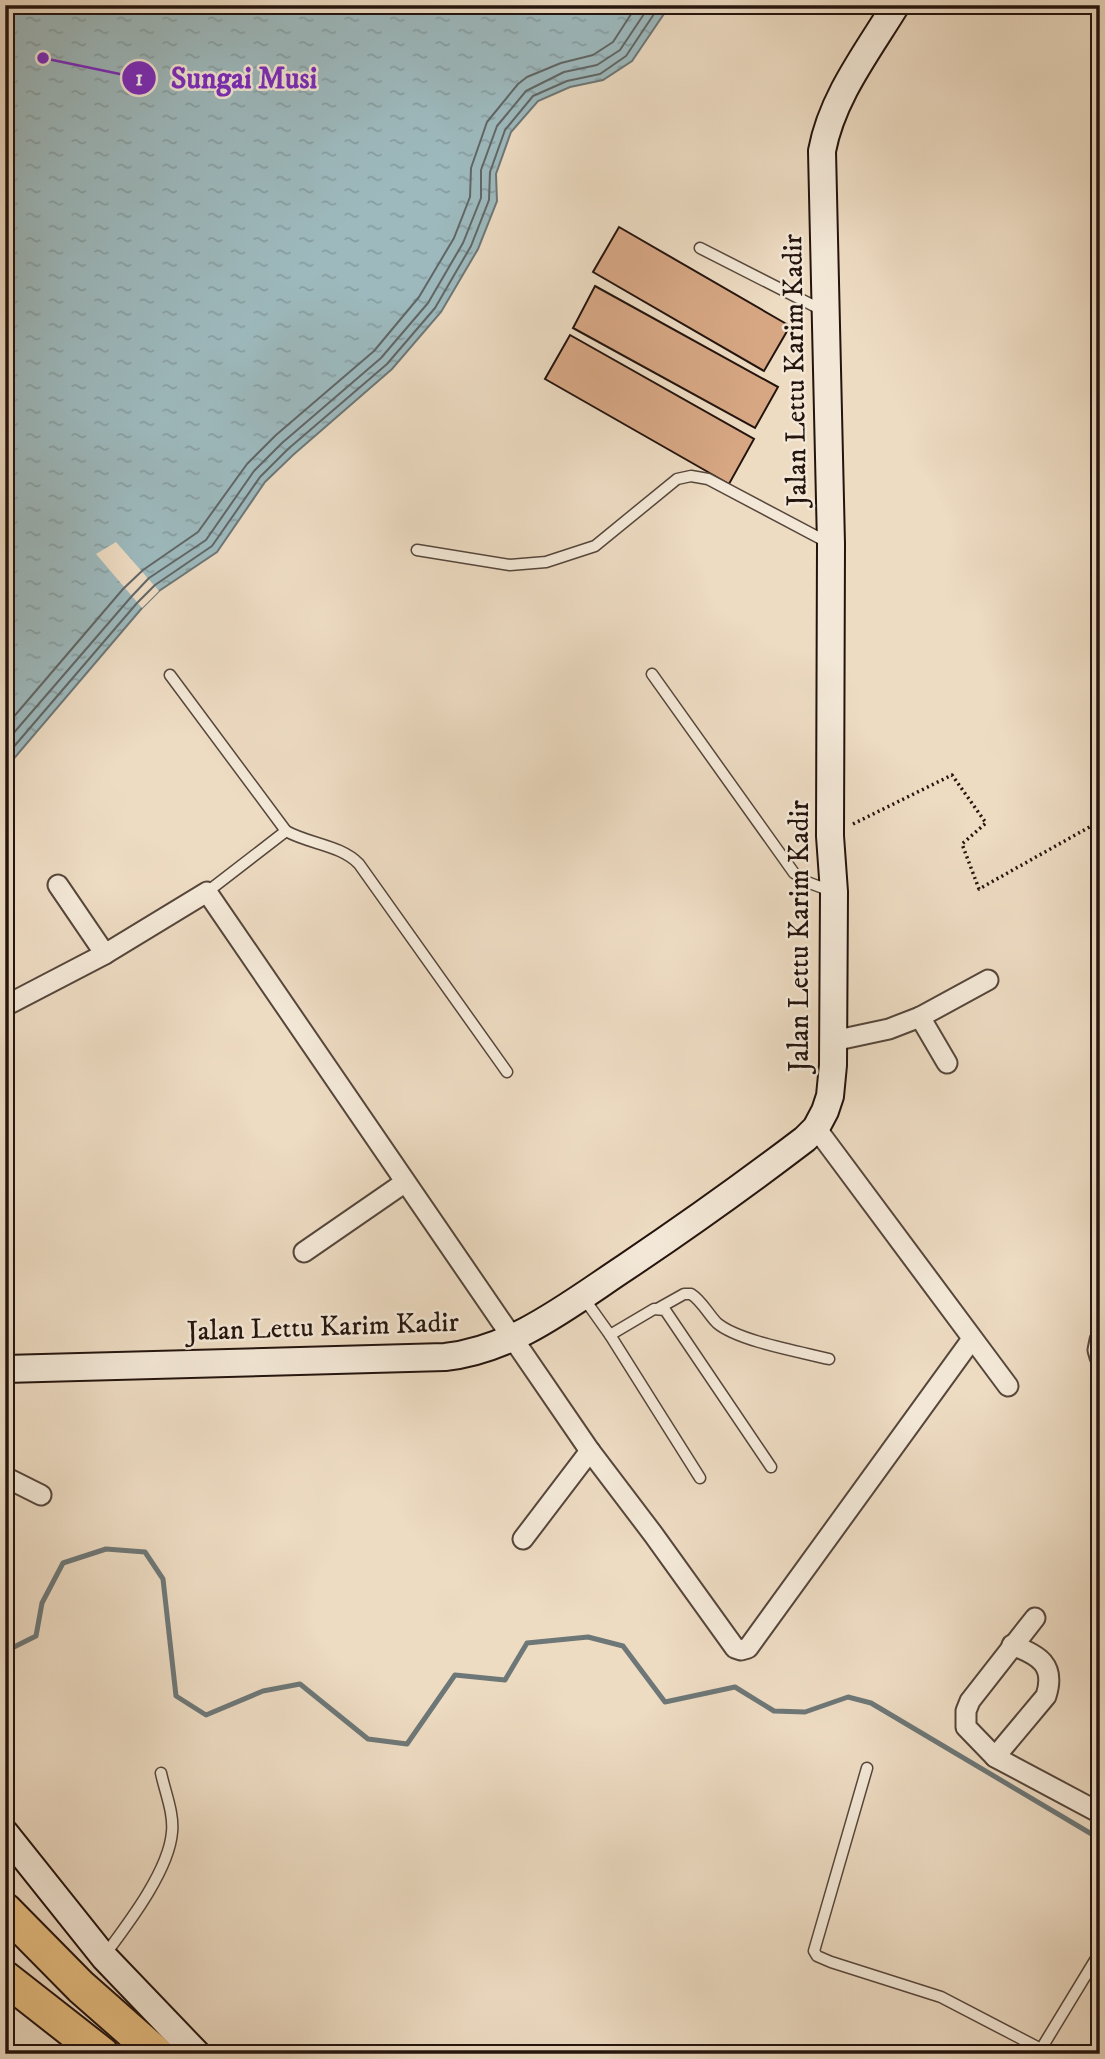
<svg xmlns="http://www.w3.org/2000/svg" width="1105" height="2059" font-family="'IM FELL DW Pica',serif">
<defs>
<pattern id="water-ripples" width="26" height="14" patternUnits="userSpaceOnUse" patternTransform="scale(1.75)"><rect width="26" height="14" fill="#9db9bd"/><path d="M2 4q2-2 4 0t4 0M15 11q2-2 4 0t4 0" fill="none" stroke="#879ea1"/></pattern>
</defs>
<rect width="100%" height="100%" fill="#eddbc2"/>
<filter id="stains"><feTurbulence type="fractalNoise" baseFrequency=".00286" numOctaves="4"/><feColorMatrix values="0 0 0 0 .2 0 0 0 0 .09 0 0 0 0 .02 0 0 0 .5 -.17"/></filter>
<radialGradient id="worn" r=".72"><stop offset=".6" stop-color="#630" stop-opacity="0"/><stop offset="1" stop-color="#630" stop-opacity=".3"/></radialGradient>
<polygon fill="url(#water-ripples)" stroke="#6d7777" stroke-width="2" points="5,5 670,5 632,61 603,80 570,87 538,101 511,132 496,174 497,201 478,249 441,312 392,369 293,455 265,482 217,552 159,591 142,608 5,769"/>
<polygon fill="#eddbc2" points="116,542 159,591 142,608 96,554"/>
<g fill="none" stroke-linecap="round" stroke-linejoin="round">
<g stroke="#606666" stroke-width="2">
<polyline points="5,727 123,589 143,570 198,532 247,464 276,435 374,351 419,297 454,238 470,197 471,168 487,122 518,84 527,77 561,63 593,55 613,42 637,5"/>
<polyline points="5,743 131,597 149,578 206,540 254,471 282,443 381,358 428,303 463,243 481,198 481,170 497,126 526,91 564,72 597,65 620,50 650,5"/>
<polyline points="5,757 137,603 155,585 212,546 260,477 288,449 387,364 435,308 471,246 489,200 490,172 505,130 533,96 567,81 600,74 626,56 660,5"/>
</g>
<g stroke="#6d7777" stroke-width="5">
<polyline points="5,1559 12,1579 5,1593"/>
<polyline points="5,1644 12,1648 36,1636 42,1603 63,1563 106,1549 145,1552 163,1579 176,1696 206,1715 263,1691 300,1684 368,1739 407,1744 455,1675 505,1680 527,1643 588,1637 623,1646 665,1702 735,1687 774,1711 805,1712 848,1697 871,1703 1100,1839"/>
</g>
</g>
<g fill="#d7a784" stroke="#24140e" stroke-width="2">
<polygon points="619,227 790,326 764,371 593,272"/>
<polygon points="595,286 778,387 755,428 573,328"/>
<polygon points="570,335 754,439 729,484 545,379"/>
</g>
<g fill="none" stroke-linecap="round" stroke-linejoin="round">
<defs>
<g id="lane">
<polyline points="700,248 822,310"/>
<polyline points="417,550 510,565 546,562 595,546 677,479 691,476 708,479 827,542"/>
<polyline points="652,674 794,873 807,882 831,891"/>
<polyline points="170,675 286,831 207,892"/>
<path d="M286,831C309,844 341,845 359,864L507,1072"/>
<polyline points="583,1297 610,1335 700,1478"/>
<path d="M659,1308L684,1294H691C702,1301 708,1314 717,1323C738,1341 801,1352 829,1359"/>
<polyline points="610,1335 654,1309 665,1310 771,1467"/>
<polyline points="867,1768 814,1951 817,1956 831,1962 941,1997 1041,2049"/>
<path d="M104,1956C127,1925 169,1871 172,1832C174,1813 165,1792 161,1773"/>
<polyline points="1038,2054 1100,1952"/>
</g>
<g id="street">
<polyline points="58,885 105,954"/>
<polyline points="5,1006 105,954 207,892 590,1451 653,1534 735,1648 741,1650 748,1648 972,1339"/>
<polyline points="920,1017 947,1063"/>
<polyline points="833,1041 889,1029 920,1017 988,980"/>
<polyline points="816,1128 1008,1386"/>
<polyline points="304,1252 404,1183"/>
<polyline points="1100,1340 1098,1350 1100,1357"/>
<polyline points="5,1477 41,1495"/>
<polyline points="523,1539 590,1451"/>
<polyline points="1035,1618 970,1701 966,1711 966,1727 995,1757 1100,1813"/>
<path d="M995,1757L1046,1696C1056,1665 1039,1655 1012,1645"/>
</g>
<g id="secondary">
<path d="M5,1369L445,1357C513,1350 570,1304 626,1267C687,1226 746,1184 805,1139L816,1128L825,1111L830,1096L833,1065L834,892L830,836L831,544L822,151C832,97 868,51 896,5"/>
<polyline points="5,1833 104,1957 197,2054"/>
</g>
<g id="highway">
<polyline points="5,1910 81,1987 157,2054"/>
<polyline points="5,1978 102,2054"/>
</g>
</defs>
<use href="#lane" stroke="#56463b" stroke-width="13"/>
<use href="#street" stroke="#56463b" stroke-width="23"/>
<use href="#secondary" stroke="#24140e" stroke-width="30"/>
<use href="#highway" stroke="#24140e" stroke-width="37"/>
<polyline stroke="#24140e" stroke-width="3.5" stroke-dasharray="2 3.5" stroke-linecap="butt" points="853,824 952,775 986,823 962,844 979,889 1093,825"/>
<use href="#lane" stroke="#f3e8d7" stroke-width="10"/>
<use href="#street" stroke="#f3e8d7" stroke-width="19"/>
<use href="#secondary" stroke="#f3e8d7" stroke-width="26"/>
<use href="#highway" stroke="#e6be81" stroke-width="33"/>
</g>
<g text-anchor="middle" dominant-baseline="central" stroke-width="5" stroke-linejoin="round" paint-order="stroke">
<g font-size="28" fill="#24140e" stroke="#f3e8d7">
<text transform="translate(795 370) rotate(-91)">Jalan Lettu Karim Kadir</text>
<text transform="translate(799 936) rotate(-90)">Jalan Lettu Karim Kadir</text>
<text transform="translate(323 1327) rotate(-2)">Jalan Lettu Karim Kadir</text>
</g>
</g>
<path fill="none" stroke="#7b2cbf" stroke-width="2.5" d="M43 58L139 78"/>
<g fill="#7b2cbf" stroke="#f3e8d7" stroke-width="2.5">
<circle cx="43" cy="58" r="7"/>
<circle cx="139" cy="78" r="18"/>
</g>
<g font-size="21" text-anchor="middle" font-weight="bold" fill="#fff">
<text x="139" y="85">1</text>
</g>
<g font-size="30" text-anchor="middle" font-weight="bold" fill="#7b2cbf" stroke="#f3e8d7" stroke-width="5" stroke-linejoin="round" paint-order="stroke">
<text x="244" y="88">Sungai Musi</text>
</g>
<rect width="1105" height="2059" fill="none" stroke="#eddbc2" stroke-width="28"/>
<rect x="7" y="7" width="1091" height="2045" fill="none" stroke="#24140e" stroke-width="3.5"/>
<rect x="14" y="14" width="1077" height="2031" fill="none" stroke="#24140e" stroke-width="2"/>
<rect width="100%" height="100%" filter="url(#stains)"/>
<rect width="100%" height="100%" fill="url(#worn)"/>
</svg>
